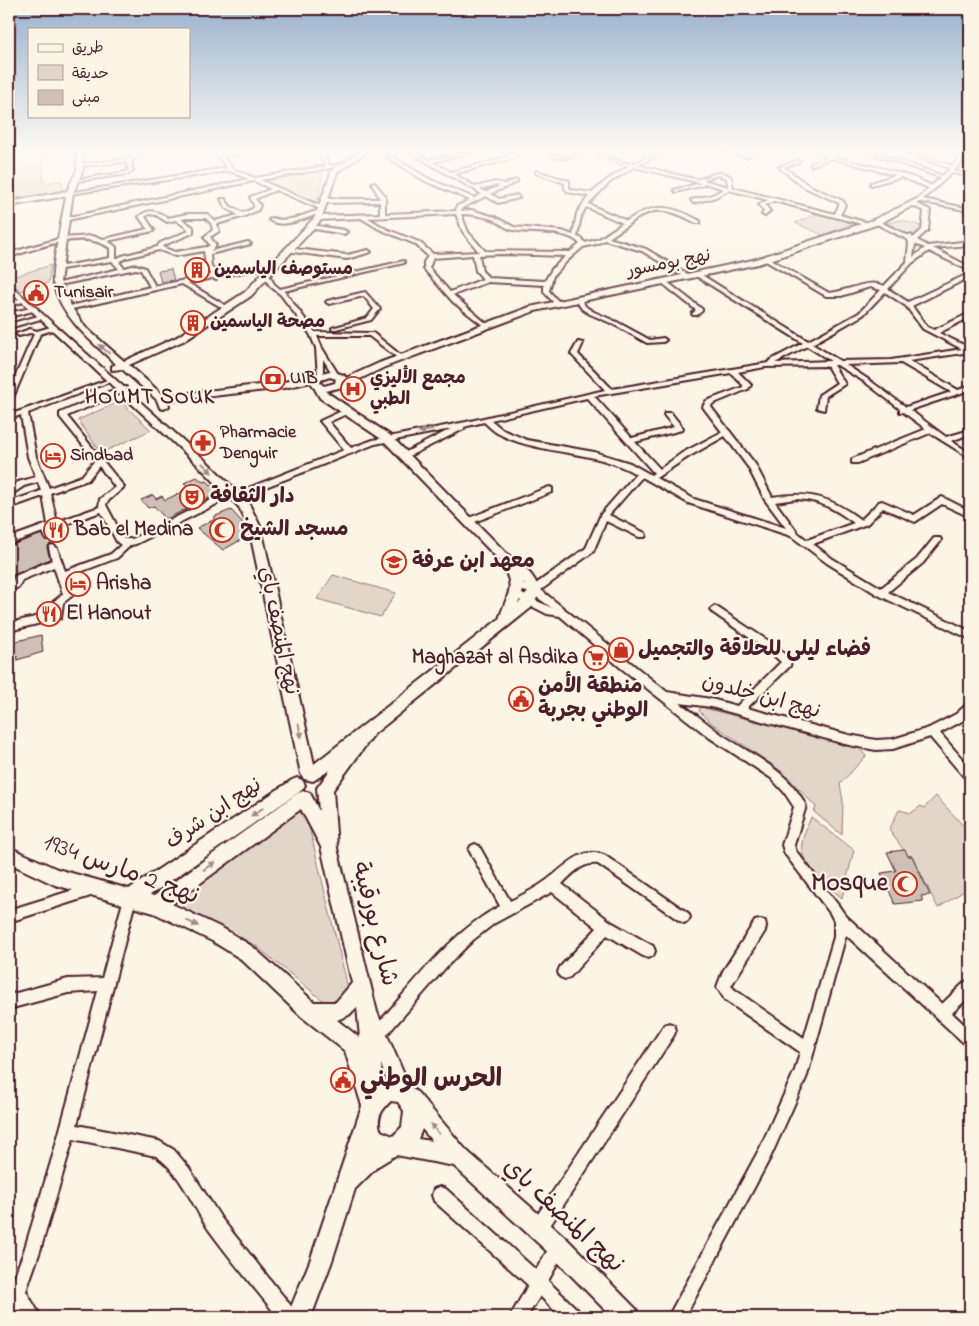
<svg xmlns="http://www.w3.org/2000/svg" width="979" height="1326" font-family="'Indie Flower','Playpen Sans Arabic',sans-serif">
<rect width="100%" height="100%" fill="#fcf5e5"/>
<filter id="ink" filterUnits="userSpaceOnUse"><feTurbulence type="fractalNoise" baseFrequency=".02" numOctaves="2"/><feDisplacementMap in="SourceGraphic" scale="10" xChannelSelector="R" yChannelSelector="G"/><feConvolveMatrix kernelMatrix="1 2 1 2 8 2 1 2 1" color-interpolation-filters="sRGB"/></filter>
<g filter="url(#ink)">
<g fill="#e2d5ca" stroke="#967a7a">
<polygon points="9,149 66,149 66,154 44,156 43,183 62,181 63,191 9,199"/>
<polygon points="312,172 323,174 317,202 262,181"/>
<polygon points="820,213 854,223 823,235 795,223"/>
<polygon points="901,220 921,226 922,230 913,236 886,223"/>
<polygon points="51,265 48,283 21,291 9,281 9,278"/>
<polygon points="120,401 151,430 101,453 78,420"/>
<polygon points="333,575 396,593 381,617 317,599"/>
<polygon points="701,707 860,749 866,756 840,784 843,801 842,835 814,812 816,807 784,773 710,722 699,711"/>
<polygon points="936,796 970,833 970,887 938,908 912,856 908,856 889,830 899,810 911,813 921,806 924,808"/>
<polygon points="296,812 306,814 349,992 331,1007 256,946 182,907 182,895"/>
<path d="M811,817L854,850L842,898C828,886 798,865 802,843C803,835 808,825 811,817Z"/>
</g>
<g fill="#cfc0b7" stroke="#4a1f2b">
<polygon points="203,260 208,274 197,276 192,262"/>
<polygon points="171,269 174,280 161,282 158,271"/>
<polygon points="38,287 48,296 36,300 24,291"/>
<polygon points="197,477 203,482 207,481 219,493 166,519 154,506 148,508 141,500 153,495 156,499 162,496 165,500 190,488 184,483"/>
<polygon points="231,510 242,522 246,537 223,550 197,528 215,519 213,517"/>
<polygon points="42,534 49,544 47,548 50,559 14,574 12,578 9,564 9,546"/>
<polygon points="41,635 43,652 17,660 17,656 9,659 9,647 14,646 13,642"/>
<polygon points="905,850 908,856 912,856 930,895 921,896 923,901 895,904 881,873 896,871 887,852"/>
</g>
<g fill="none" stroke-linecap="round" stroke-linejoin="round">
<polyline stroke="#d8cac0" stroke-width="7" stroke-dasharray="7 3" stroke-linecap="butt" points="9,374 16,373"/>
<polyline stroke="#d8cac0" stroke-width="9" stroke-dasharray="9 4.5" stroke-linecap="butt" points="49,537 53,548"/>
<defs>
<g id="street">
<path d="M212,149H216L221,154L250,149V150L223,157L233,169L255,178L326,166L316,149H320L330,166L344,164L342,166L260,180L325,208L320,209L276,190L255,199L260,205L258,210L245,216L217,224L219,231L210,237L216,245L211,251L248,242L251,244L210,254L211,266L216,274L264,266L274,284L280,289L404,261V263L284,291L315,332L373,333L403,357V359H399L369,336H317L322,348L338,374L333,375L323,359V376L318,377L316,348L310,334L281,295L270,286L260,269L218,277L216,280L213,278L188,283L228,307L229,308L226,310L182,284L68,310L65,308L66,307L150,287L141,270L136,269L55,286V284L119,269L112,261L55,270L54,269L57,267L110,258V248C80,228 40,249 9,257V253L62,238L91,236L104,239L148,229L139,217C149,207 158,212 168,218L187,214H207L215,221L238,215L226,208L221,199H225L230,206L243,213L254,208V205L250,197L271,189L254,181L68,220L65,218L249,179L229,171L70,194L68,193L227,168ZM149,214L156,215L167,222L176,220L188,229V231L160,243L157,247L122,256L116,259V247L108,241L153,231L154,230L145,217ZM187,218H206L211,223L213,230L204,237L210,245L207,247L175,252L162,247L164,245L193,233V227L181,219ZM159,250L175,256L204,251L206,266L211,275L155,286L145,268L136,265L124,268L119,262L126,258Z"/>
<path d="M375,149H379L429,179L474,198L482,194L404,149H408L429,160L482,149V150L432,162L451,172L511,156L499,149H504L517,155V157L454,174L476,187L495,182L504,184L517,180V182L490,194L499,199L517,195L519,198L498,203L486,196L462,208L461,211L471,210L495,217L514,227L562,231L573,235L577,213L589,196L568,192L565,188V183L536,173V171L569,181V188L572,190L592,193L607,180L629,166C619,164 594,152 587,152C572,152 568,164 550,155L552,154L563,157L584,150L582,149H595L592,151C602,154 625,166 634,163C647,159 657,149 671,149L637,165C648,167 692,180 699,179C711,177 719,167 731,177L733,188L835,214L839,205V203L804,187L779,167L799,160V162L784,167L808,185L843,201L845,205L840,215L872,224L869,226L774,201L765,205L770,211L765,216L762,214L764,211L759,205L768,200L729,190L716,197L693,203L691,200L712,195L724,189L704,183V185L676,192L674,190L701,183L634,167L610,182L588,204L627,221C655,202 671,205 700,221V223H696C653,199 646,213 609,238L646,249L691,276V278H687L642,251L605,240L596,244L583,247L568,260L553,276L549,291L559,302V304H555L544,292V285L488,282L453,295L487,324V326L485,327L453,302L424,269V262L428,256L415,244L379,229L361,218L318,220L315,218L318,216L380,214V202L325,203L322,201L325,199H380L372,183L374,182L385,196V214L456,211L457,206L470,200L425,181ZM717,175L727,178L728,187L703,180ZM495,185L500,186L486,192L480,189ZM586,207L623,223L599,239L585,243L581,238L577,237L581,216ZM456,214L463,232L479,252L433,254L419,242L386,229L368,218ZM461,214C472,214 482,216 492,219C499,222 505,228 513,230C531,234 568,229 580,244L570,252L485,251L468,232ZM501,254L566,256L552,269L545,281L489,278L482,271L479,255ZM473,255L476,271L483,279L450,292L429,268L433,258Z"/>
<path d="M719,149C728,148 735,153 744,154C751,155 757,148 764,149L746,157Z"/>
<path d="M814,149C821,148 828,154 835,157C866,166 908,171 935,188L931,189L901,177L871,185V183L896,175L831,158L811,166V164L827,157Z"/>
<polygon points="859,149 864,149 946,177 942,178"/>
<polygon points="905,150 956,167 956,168 952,169 903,152"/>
<polygon points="145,151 149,152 131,161 133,170 129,174 77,181 75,180 126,172 129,170 126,162 81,166 79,164 127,159"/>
<polygon points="963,158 970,159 970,161 961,160"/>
<polygon points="949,170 970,175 970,177 949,172"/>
<polygon points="919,198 970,209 970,211 917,201"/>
<path d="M913,202L930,210L928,230L917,240L928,246L970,241V245L933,248L970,267V271L929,251L912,263L888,289L908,302L970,273V277L912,306L927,327L934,330L970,313V317L939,333L970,348V352L909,361L958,390L970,386V390L910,410L946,437L970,430V434L951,441L970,453V458L930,433L858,463H852V459L926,429L903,412H900V409L865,382L837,365H833L845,384L826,396L824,410L817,408L819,395L837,383L827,366L765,367L738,372L751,385L748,389L712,404L711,407L755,464L772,497C810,491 830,497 861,520L879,502L882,501L914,515L942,497L970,511V517L942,504L915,522L883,508L867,524L813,544L833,559L881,588L917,559L934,538H940L941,540L940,542L923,563L888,592L970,631V639L878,595L827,563L791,536L688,503L642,477L609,515L645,533L646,535L645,537H639L606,521L593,552L541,590L667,692L711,699L737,706L781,662L770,652L712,612L710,610L712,608L715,606L776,646L791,661L790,666L747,708L849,735L876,740L893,739L929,728L956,714L966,705L970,704V714L964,720L940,733L970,768V781L966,779L930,737L893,749L876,750L849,745L711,707L680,703C693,712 705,722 717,731C748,754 789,769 806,806L794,845L796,851L838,905L845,915L942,1004L965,982L970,980V996L952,1013L970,1030V1046L965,1044L846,935L807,1076L770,1158L685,1317H668L760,1148L795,1070L800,1052L725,1000L717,987L723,971L755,921L760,920L765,921L766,926L765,931L731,986L735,990L804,1038L834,937V921L830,913L785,854L782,845L794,807L784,792L771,778L710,738L621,668L560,616L547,614L514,597L512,595L514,593H520L552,608L531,593L515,589L513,587L515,585L518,584L533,586L586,548L601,514L636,474C594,449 542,456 499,434C493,431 489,426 484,422L464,427V429L405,458H402V454L451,429L375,444L238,498L235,499L231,497L136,544L131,545L117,558L67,577L73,595L63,603L61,618L9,631V623L53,613V602L63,594L54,567L22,580L19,587L9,591V584L12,583L15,576L52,560L49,548L50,546L53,545L57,548L65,571L111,554L121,545L117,542L101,512L63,525H57L51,529L53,537L52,539H46L43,532L9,544V538L48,524L43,496L9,508V502L41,491L38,482L24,486L9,496V489L18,482L36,477L28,457L21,415L9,419V415L110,379L115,380L28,413L36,457L49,488L82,476L95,460L60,417V413L120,387H126V391L67,416L124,487L107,502L106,505L124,539H132L229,491L232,490L236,493L344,450L320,421L346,409L353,411L329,422L351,448L373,440L466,422L605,390L571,354L578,342L583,343L578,354L612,389L768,363L769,361L803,343L696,276V274H700L808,341L859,313L881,290L870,287L841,296H826L764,260V258H768L829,293C846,292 869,278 884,286L907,262L909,243L908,240L873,222L878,221L907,235H911L913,238L922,230L924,211L911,205ZM915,244L925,248L913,257ZM885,292L906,306L923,329L962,349L891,360L840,361L812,344L863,315ZM807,346L831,361L775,363ZM901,363L951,392L906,407L869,380L846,365ZM731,373L743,385V387L706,401L703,407L722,432L682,453L660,469L635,442L682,430L683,428L671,413H665L664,415L674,427L632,438L594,396ZM587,398L654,473L651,475L630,463L594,452L527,440L503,430L491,420ZM725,436L748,467L765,500L786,528L694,499L656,478L688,457ZM99,466L115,487L100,499L99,507L57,522L50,493L88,480ZM796,499C819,500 835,509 854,523L807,540L798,533L775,502Z"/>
<path d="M320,210L322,211V213C305,217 285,230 269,220L272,218C289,224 304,214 320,210Z"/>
<polygon points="311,225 344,230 347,232 344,234 309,228 308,227"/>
<polygon points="287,248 347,255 368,250 371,252 347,259 285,251 285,249"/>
<polygon points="662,281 666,281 702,309 702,311 697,315 693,315 692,314 696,310 662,283"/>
<polygon points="365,292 380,309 371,320 332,330 332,328 367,318 374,309 364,296 329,304 326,302 327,301"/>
<polygon points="24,298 27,300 26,301 9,306 9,302"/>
<polygon points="576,298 580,298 586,307 594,312 617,322 650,340 663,338 666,340 663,342 647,343 613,324 590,314 582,309 575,299"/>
<polygon points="35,307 38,309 37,310 9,317 9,313"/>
<polygon points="42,315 45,317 44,318 9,328 9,324"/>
<polygon points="54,326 56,327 56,329 40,334 15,393 12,400 9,400 9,391 34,334 30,333 19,336 16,334 30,329 37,331"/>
<polygon points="549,487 552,488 552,492 472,523 466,523 465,521 466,519"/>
<path d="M475,844L479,846L510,901C523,895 536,888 547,880C565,867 581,846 604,855L688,913L690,917L688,921L684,923L680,921L598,864C582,862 572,874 562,884L611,922L653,946L655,951L653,956L648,958L643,956L607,935L570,977L565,979L560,977L558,972L560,967L597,928L552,892L495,923L473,940L447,966L384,1038L373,1042L368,1040L366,1035L368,1030L375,1027C412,986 450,932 500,906L469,850L471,846Z"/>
<polygon points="96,883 100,885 102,889 100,893 9,922 9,910"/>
<path d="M130,892L134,894L136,898L77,1125L159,1141L174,1150L189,1168L221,1218L295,1311L297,1317H278C255,1289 231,1260 209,1230C192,1205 182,1174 156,1156L73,1139L40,1251L26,1291L41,1317H23L18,1309L15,1315L9,1317V1291L24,1251L53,1155L98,991L68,993L9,1009V995L68,979L102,978L124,898L126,894Z"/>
<polygon points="669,1023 674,1025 676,1030 674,1035 544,1235 538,1237 532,1235 530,1229 532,1223 664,1025"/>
<polygon points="440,1187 446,1189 536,1270 553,1241 559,1239 565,1241 567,1247 548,1281 579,1311 581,1317 561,1317 540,1296 527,1317 510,1317 528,1285 434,1201 432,1195 434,1189"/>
</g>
<path id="secondary" d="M77,149H83V170L73,193L60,282L72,308L85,327L124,361L177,337L245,292L315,217L332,170L365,149H372L337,172L321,220L251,296L183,341L129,365L164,396L284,382L330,371L344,375L346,378L379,363L530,307L753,260L873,220L917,199L949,170L967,149H970V153L953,172L921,201L879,224L758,264L535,311L385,367L343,387L325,391L391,436L508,555C523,565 535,575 540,592L532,607L374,734L333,790L337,848L377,1012L409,1086L418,1093L466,1150L567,1239L636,1309L640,1317H612L551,1255L454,1166L396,1155L378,1166L355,1189L332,1261L311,1317H287L310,1261L362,1106L345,1051L302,1017L241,959L212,941L154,913L55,885L9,863V847L57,869L129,889L292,780L297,778L302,780L305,785L302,790L150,895L154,896L298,793L304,791L310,793L319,811L317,788L330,770L313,781L304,779L301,774L249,528L239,507L198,465L9,290V284L206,461L248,502L261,528L314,764L499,619C508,592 517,589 500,561L383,440L320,398L311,382L284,388L168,401L169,406L164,409L160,408L157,400L122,369L112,370V366L116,364C91,341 62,318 53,283C50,274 64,210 66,196L9,206V202L67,191L77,170ZM330,377L336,379L335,383L324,386L320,383L321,380ZM523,582L528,592L518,604L524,588ZM301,809L321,847L352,983L336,1002H314L253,947L224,929L172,904ZM357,1007L360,1038L337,1020L349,1015ZM381,1064L387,1082L382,1084ZM391,1101L398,1102L404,1111L402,1127L393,1136L381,1131C375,1119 382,1109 391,1101ZM422,1129L432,1141L418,1139Z"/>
</defs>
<use href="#street" stroke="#4a1f2b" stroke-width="4"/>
<use href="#secondary" stroke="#4a1f2b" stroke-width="4"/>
<use href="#street" fill="#fcf5e5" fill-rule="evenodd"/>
<use href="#secondary" fill="#fcf5e5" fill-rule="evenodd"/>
</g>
<defs><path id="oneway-solid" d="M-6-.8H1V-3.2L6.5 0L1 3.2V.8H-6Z" transform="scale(1.25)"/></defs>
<g fill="#a38a88">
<use href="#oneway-solid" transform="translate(104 349) rotate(-140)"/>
<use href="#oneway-solid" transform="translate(426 431) rotate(170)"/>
<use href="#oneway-solid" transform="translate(207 468) rotate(45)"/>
<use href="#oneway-solid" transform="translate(300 731) rotate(78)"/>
<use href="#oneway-solid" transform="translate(257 812) rotate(146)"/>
<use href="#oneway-solid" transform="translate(209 866) rotate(-36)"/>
<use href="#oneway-solid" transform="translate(192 923) rotate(26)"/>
<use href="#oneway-solid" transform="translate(435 1129) rotate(-130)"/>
</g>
</g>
<linearGradient id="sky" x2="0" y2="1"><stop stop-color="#98b1cd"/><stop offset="0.45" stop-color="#fefaf3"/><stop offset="1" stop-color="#fefaf3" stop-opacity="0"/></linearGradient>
<rect width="979" height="334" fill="url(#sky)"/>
<defs>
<symbol id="building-ring" viewBox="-11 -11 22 22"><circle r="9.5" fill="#fcf5e5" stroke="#c8321e" stroke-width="1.5"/><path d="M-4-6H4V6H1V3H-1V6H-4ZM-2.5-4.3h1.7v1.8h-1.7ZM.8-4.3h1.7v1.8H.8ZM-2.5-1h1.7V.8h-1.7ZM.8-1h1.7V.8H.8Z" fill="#c8321e"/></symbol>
<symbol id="civic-ring" viewBox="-11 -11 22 22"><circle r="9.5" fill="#fcf5e5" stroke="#c8321e" stroke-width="1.5"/><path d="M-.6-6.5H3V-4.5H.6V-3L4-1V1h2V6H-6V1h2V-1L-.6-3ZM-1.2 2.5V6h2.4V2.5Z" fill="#c8321e"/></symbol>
<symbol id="bank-ring" viewBox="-11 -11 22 22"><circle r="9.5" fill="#fcf5e5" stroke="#c8321e" stroke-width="1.5"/><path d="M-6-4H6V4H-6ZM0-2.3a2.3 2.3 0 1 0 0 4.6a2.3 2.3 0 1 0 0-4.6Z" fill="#c8321e"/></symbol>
<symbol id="hospital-ring" viewBox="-11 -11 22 22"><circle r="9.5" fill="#fcf5e5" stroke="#c8321e" stroke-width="1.5"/><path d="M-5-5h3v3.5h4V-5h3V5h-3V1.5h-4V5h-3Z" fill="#c8321e"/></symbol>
<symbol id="pharmacy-ring" viewBox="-11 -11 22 22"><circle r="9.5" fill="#fcf5e5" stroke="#c8321e" stroke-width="1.5"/><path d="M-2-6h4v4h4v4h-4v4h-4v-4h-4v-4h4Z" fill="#c8321e"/></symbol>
<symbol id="hotel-ring" viewBox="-11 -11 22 22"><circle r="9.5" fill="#fcf5e5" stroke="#c8321e" stroke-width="1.5"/><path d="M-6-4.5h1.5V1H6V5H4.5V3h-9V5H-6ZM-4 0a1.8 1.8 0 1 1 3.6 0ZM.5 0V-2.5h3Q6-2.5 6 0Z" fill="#c8321e"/></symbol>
<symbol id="theatre-ring" viewBox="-11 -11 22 22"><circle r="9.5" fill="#fcf5e5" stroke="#c8321e" stroke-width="1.5"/><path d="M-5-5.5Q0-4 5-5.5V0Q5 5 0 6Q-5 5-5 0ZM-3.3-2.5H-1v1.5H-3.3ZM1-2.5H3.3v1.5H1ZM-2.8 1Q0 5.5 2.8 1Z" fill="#c8321e"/></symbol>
<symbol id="restaurant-ring" viewBox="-11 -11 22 22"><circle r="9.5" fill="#fcf5e5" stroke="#c8321e" stroke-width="1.5"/><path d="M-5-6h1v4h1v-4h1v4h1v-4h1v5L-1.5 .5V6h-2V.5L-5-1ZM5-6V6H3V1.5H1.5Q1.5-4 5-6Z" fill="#c8321e"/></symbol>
<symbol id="mosque-ring" viewBox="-11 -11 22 22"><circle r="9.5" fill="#fcf5e5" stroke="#c8321e" stroke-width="1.5"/><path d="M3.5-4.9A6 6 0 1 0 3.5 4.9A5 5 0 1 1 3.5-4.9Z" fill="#c8321e"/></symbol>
<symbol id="school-ring" viewBox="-11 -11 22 22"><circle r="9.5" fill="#fcf5e5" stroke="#c8321e" stroke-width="1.5"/><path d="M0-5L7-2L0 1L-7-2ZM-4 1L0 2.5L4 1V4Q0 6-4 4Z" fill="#c8321e"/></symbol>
<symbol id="shop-ring" viewBox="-11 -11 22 22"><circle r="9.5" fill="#fcf5e5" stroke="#c8321e" stroke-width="1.5"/><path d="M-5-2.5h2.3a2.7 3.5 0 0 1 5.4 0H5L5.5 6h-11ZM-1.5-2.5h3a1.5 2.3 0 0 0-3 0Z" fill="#c8321e"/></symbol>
<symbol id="supermarket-ring" viewBox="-11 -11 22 22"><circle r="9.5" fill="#fcf5e5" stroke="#c8321e" stroke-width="1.5"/><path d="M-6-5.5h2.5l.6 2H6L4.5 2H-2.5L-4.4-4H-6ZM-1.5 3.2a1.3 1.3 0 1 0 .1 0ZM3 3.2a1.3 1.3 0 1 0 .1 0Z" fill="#c8321e"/></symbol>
</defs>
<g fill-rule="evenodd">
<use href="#building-ring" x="183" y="256" width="28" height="28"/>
<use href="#civic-ring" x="22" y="279" width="28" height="28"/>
<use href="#building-ring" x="179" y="309" width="28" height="28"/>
<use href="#bank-ring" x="259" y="365" width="28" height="28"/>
<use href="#hospital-ring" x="339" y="375" width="28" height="28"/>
<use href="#pharmacy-ring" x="189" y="429" width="28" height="28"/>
<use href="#hotel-ring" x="39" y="442" width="28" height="28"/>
<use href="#theatre-ring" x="178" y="483" width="28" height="28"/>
<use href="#restaurant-ring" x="42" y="516" width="28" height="28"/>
<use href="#mosque-ring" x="208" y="516" width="28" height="28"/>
<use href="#school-ring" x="380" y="548" width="28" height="28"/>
<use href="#hotel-ring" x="64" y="570" width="28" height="28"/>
<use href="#restaurant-ring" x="35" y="600" width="28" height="28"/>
<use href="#shop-ring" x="607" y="636" width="28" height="28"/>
<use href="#supermarket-ring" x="582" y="644" width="28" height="28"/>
<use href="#civic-ring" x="507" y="685" width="28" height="28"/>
<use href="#mosque-ring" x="891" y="870" width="28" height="28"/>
<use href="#civic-ring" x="329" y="1066" width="28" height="28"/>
</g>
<g text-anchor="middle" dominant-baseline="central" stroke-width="4.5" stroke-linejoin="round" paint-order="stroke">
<g font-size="18" fill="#4a1f2b" stroke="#fcf5e5">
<text transform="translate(669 264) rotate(-11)">نهج بومسور</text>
</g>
<g font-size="18" font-weight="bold" fill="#4a1f2b" stroke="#fcf5e5" text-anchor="start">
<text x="214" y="270">مستوصف الياسمين</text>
<text x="54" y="293">Tunisair</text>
<text x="210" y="323">مصحة الياسمين</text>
<text x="290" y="379">UIB</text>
<text x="370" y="379">مجمع الأليزي<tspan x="370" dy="21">الطبي</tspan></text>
<text x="220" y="433">Pharmacie<tspan x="220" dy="21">Denguir</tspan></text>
<text x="70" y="456">Sindbad</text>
</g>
<g font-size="21" font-weight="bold" letter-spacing="1" fill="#4a1f2b" stroke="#fcf5e5">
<text x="150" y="398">HOUMT SOUK</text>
</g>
<g font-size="21" font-weight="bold" fill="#4a1f2b" stroke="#fcf5e5" text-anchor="start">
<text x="210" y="497">دار الثقافة</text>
<text x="74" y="530">Bab el Medina</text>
<text x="240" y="530">مسجد الشيخ</text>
<text x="412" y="562">معهد ابن عرفة</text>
<text x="96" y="584">Arisha</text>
<text x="66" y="614">El Hanout</text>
<text x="638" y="650">فضاء ليلى للحلاقة والتجميل</text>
<text x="578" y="658" text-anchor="end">Maghazat al Asdika</text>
<text x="538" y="687">منطقة الأمن<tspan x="538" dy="24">الوطني بجربة</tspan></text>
</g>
<g font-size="21" fill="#4a1f2b" stroke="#fcf5e5">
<text transform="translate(278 631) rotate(78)">نهج المنصف باي</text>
<text transform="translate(761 697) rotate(15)">نهج ابن خلدون</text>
<text transform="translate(214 814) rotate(-34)">نهج ابن شرف</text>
</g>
<g font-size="25" fill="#4a1f2b" stroke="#fcf5e5">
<text transform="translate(121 870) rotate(20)">نهج 2 مارس 1934</text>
<text transform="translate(374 924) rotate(76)">شارع بورقيبة</text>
<text transform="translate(563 1216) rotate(43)">نهج المنصف باي</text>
</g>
<g font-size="25" font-weight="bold" fill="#4a1f2b" stroke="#fcf5e5" text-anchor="end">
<text x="888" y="884">Mosque</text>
<text x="360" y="1080" text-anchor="start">الحرس الوطني</text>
</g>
</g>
<rect width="979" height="1326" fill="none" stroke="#fcf5e5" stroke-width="30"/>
<rect x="15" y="15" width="949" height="1296" fill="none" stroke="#4a1f2b" stroke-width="2" filter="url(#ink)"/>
<rect x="28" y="28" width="162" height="90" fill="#fcf5e5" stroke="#b59f9b"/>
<rect x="38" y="44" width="25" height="8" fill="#fcf5e5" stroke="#b59f9b"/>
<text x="72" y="52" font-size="15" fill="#4a1f2b">طريق</text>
<rect x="38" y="65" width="25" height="15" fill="#e2d5ca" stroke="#b59f9b"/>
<text x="72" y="78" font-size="15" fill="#4a1f2b">حديقة</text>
<rect x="38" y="90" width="25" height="15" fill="#cfc0b7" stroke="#b59f9b"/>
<text x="72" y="102" font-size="15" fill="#4a1f2b">مبنى</text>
</svg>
